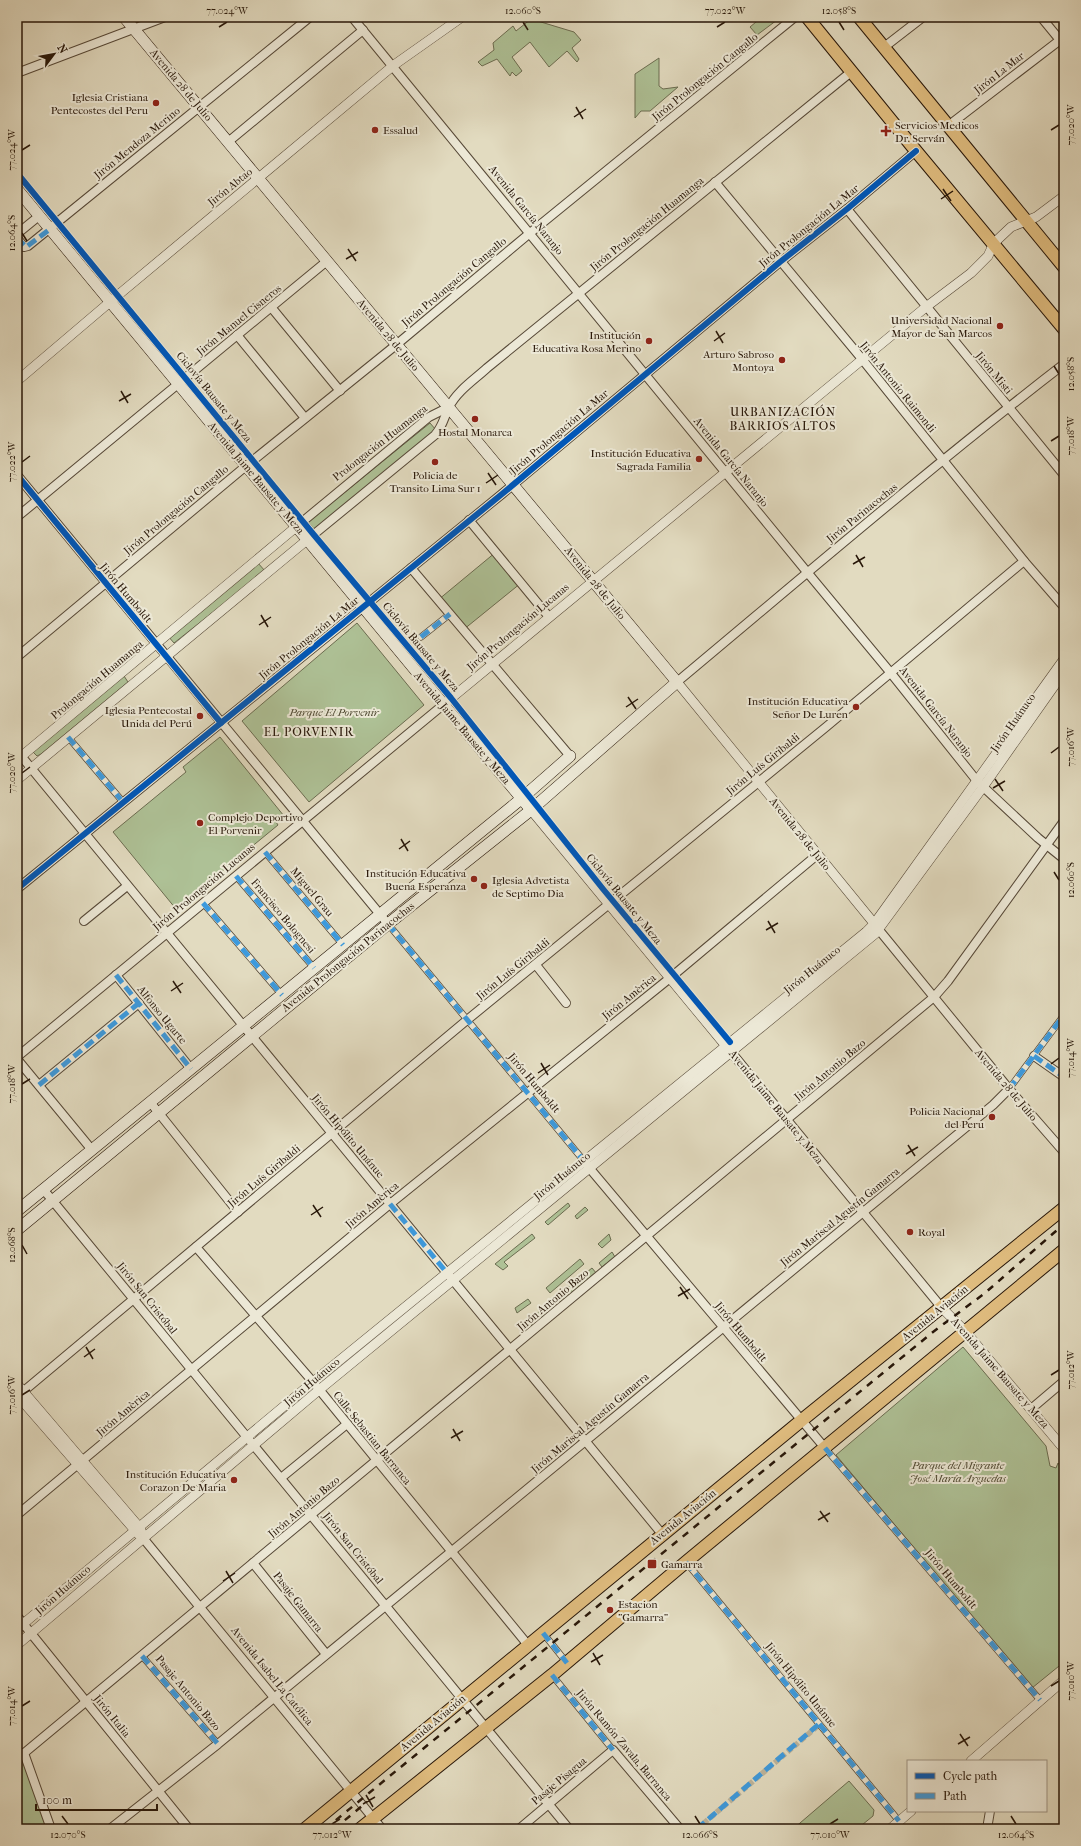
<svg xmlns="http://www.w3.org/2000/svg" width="1081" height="1846" font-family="'IM FELL French Canon',serif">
<rect width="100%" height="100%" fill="#e2dbc0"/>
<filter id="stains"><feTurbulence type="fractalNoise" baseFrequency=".005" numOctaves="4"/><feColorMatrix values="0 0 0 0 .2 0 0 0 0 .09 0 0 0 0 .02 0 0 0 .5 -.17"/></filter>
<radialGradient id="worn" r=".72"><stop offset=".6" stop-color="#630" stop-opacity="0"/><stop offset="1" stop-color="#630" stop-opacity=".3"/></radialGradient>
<g fill="#aec196" stroke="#6b6c50">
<polygon points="762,17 781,17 757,35 750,27"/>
<polygon points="531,19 574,32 581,40 572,48 579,59 577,62 567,51 549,67 530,42 512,57 522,71 516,76 512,72 510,76 497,59 482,66 478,62 494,50 493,43 513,26 516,31"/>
<polygon points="659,58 659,86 663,89 678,87 650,111 641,111 635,118 635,74"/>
<polygon points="430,423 436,430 314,529 308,522"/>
<polygon points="496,552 521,583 463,630 438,600"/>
<polygon points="258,563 265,571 174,643 167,635"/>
<polygon points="357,623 424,705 309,802 242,721"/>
<polygon points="124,676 128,682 41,754 37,756 31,750"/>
<polygon points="220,737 284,816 276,822 278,825 176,909 113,832 186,772 183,767"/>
<polygon points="568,1203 570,1206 548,1225 545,1222"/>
<polygon points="585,1207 588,1210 577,1219 575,1216"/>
<polygon points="532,1234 535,1238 504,1262 508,1266 503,1270 495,1264"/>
<polygon points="609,1234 611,1240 602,1248 598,1244"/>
<polygon points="612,1252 615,1257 602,1267 599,1263"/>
<polygon points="580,1259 584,1264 550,1293 546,1288"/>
<polygon points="592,1268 597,1274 561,1303 556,1297"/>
<polygon points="528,1299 531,1303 517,1313 515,1308"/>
<polygon points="543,1308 548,1314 528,1331 523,1326"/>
<polygon points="963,1347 1046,1446 1050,1466 1056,1468 1058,1463 1064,1470 1064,1662 1032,1688 836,1455"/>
<polygon points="22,1756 48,1829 17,1829 17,1760"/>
<polygon points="849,1781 874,1810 873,1816 857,1829 793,1829"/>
</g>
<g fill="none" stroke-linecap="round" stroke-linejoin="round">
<polyline stroke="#bdb49b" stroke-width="5.5" stroke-dasharray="5.5 3" stroke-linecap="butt" points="697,1829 819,1725"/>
<defs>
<g id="pedestrian">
<polyline points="421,637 450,614"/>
<polyline points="68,737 123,802"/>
<polyline points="265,852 343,945"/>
<polyline points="236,876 314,968"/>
<polyline points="203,903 282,995"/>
<polyline points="388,924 584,1161"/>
<polyline points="1009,1089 1064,1015"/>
<polyline points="825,1448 1040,1700"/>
<polyline points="686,1562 899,1821"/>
<polyline points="543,1633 567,1663"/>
<polyline points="142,1656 218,1744"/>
<polyline points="552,1675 613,1750"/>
</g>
<g id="minor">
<polyline points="352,17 807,572 890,672 977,781 1038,838 1064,859"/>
<polyline points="1041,17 1064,45"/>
<polyline points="883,48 923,17"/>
<polyline points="17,73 165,17"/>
<polyline points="948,126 1064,37"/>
<polyline points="228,142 363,30"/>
<polyline points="715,182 862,359 1024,561 1064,607"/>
<polyline points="847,209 1064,475"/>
<polyline points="17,234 39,216"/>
<polyline points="17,238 24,247 28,246 310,17"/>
<polyline points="271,307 340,391"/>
<polyline points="237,335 305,418"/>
<polyline points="17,475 388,924"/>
<polyline points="17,517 327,261"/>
<polyline points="469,520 549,617"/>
<polyline points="296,527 429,417 449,407"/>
<path d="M307,540L435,435C443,426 444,417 449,407C457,391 474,380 487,368L851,72"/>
<polyline points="411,568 570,756"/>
<polyline points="17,657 246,466 396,345 530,233 795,17"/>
<path d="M677,682C805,575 932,466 1064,364"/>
<polyline points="17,751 662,1534"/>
<polyline points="17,889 502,494 780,262 847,209 916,151"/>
<polyline points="84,921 127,886"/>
<polyline points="879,930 1009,1089 1064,1152"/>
<polyline points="536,965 566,1003"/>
<polyline points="116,975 191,1069"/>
<polyline points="731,1052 942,1308"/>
<polyline points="1034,1056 1064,1077"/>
<polyline points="17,1057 443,705"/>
<polyline points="17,1059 92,1150"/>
<polyline points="39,1085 139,1003"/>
<polyline points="150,1102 238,1212"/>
<polyline points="586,1164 825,1448"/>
<polyline points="43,1189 569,1829"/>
<polyline points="196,1247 313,1382 528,1645"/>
<polyline points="19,1395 467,1020 826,727 1024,561"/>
<polyline points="1031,1409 1064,1381"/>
<polyline points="281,1478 347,1424"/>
<polyline points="17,1515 390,1204 670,978 817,855"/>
<polyline points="143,1538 382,1829"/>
<polyline points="253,1563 326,1654"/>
<polyline points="17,1616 189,1829"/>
<polyline points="24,1753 51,1829"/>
<polyline points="17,1759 934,997 948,981 1064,821"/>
<polyline points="110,1829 218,1744 993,1105 1009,1089"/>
<polyline points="519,1829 613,1750 680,1829"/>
<polyline points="987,1829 990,1811"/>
</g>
<g id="tertiary">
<polyline points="17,381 117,296 394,65 462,17"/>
<polyline points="677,682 877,927"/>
<polyline points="443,705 926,307 971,273 988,256 994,243 1011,227 1036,217 1064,196"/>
<polyline points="17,760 296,527"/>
<polyline points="17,780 307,540"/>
<polyline points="531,810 730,1051"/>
<polyline points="942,1308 965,1331 1064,1449"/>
<polyline points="17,1384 140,1528 142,1533"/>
<polyline points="17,1395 139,1535"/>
<polyline points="17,1629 313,1382 866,932 874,924 1064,659"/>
<polyline points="17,1645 319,1390 875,934 983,787 1064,672"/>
<polyline points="971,1761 1064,1680"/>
<polyline points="890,1829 911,1811"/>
</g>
<g id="secondary">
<polyline points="17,189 531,810"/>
<polyline points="17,1211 521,799 570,756"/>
<polyline points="17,1230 388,924 531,810 677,682 124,17"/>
</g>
<g id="primary">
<polyline points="807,17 916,151 1064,329"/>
<polyline points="859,17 1064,267"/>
<polyline points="305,1829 802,1420 1064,1208"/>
<polyline points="360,1829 552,1675 686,1562 1064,1250"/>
</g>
</defs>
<use href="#pedestrian" stroke="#564837" stroke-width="7"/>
<use href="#minor" stroke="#564837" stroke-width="10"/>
<use href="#tertiary" stroke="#564837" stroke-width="10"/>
<use href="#secondary" stroke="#281709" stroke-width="12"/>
<use href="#primary" stroke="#281709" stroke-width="14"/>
<use href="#pedestrian" stroke="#ece8d6" stroke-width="5.5"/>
<use href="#minor" stroke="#ece8d6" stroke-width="8"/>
<use href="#tertiary" stroke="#ece8d6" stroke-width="9"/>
<use href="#secondary" stroke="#ece8d6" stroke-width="11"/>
<use href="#primary" stroke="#e1be80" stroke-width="12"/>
<g stroke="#281709" stroke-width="2.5" stroke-dasharray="7 7" stroke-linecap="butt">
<polyline points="325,1829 933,1332 985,1293 1064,1224"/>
<polyline points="334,1829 367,1802"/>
</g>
<g stroke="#3d9add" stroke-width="5" stroke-dasharray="10 5" stroke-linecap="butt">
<polyline points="17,238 26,247 50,229"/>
<polyline points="421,637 450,614"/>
<polyline points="68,737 123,802"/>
<polyline points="265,852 343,945"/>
<polyline points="236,876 314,968"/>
<polyline points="203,903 282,995"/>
<polyline points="388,924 584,1161"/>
<polyline points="116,975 191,1069"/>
<polyline points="1034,1056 1064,1077"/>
<polyline points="39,1085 139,1003"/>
<polyline points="1009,1089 1064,1015"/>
<polyline points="390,1204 447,1273"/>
<polyline points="825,1448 1040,1700"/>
<polyline points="686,1562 899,1821"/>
<polyline points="543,1633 567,1663"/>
<polyline points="142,1656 218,1744"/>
<polyline points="552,1675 613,1750"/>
<polyline points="697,1829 819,1724"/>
</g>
<defs>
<g id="cycleway">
<polyline points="17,173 314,535 451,698 603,889 730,1042"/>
<polyline points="17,475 221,723"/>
<polyline points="17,889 502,494 780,262 847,209 916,151"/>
</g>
</defs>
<use href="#cycleway" stroke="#ece8d6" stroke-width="8"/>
<use href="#cycleway" stroke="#0057b8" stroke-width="6"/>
</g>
<path fill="none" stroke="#281709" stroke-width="1.5" d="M523,22L528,30M839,22L844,30M219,27L227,22M717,27L725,22M576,107L583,119M574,117L586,109M1051,130L1059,125M22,150L30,145M943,189L951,201M941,199L953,191M22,233L27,241M348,249L356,261M346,259L358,252M716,331L723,343M714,341L725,333M1054,366L1059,374M121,391L128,403M119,401L131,394M1051,441L1059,436M22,462L30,456M488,473L496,485M486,483L498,475M856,555L863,567M853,564L865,557M261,615L268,627M259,625L271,617M628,697L636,709M626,707L638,699M1051,753L1059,747M22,773L30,767M995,779L1003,791M993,788L1005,781M401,839L408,851M399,849L410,841M1054,872L1059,880M768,921L775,933M766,930L778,923M173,981L181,993M171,991L183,983M541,1063L548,1075M1051,1064L1059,1058M538,1073L550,1065M22,1084L30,1079M908,1145L915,1156M906,1154L918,1147M313,1205L321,1217M311,1215L323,1207M22,1245L27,1254M680,1287L688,1299M678,1296L690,1289M86,1347L93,1359M84,1357L95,1349M1051,1375L1059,1370M22,1395L30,1390M453,1429L460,1441M451,1438L463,1431M820,1511L828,1522M818,1520L830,1513M226,1571L233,1583M223,1581L235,1573M593,1653L600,1665M591,1662L603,1655M1051,1686L1059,1681M22,1706L30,1701M960,1734L968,1746M958,1744L970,1737M366,1795L373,1807M363,1804L375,1797M62,1816L68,1824M695,1816L700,1824M1011,1816L1016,1824M332,1824L340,1819M830,1824L838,1819"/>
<g fill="#8f2418" stroke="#ece8d6" stroke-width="1.5">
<circle cx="156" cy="103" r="4"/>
<circle cx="375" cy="130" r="4"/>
<path d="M884 125h4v4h4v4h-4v4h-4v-4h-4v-4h4z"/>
<circle cx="1000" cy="326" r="4"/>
<circle cx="649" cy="341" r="4"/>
<circle cx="782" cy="360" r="4"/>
<circle cx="475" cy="419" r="4"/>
<circle cx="699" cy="459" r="4"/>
<circle cx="435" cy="462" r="4"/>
<circle cx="856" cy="707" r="4"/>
<circle cx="200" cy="716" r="4"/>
<circle cx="200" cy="823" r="4"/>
<circle cx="474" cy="879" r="4"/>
<circle cx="484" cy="886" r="4"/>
<circle cx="992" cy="1117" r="4"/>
<circle cx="910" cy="1232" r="4"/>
<circle cx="234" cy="1480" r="4"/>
<rect x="647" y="1559" width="10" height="10" rx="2"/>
<circle cx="610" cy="1610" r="4"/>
</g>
<g text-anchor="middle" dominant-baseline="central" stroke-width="4" stroke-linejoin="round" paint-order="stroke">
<g font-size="11" fill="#281709" stroke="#ece8d6">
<text transform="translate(999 73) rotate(-38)">Jirón La Mar</text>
<text transform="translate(705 77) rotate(-39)">Jirón Prolongación Cangallo</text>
<text transform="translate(181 85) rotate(50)">Avenida 28 de Julio</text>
<text transform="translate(137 143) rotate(-39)">Jirón Mendoza Merino</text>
<text transform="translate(230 187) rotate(-39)">Jirón Abtao</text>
<text transform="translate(526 210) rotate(51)">Avenida García Naranjo</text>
<text transform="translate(647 224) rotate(-39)">Jirón Prolongación Huamanga</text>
<text transform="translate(809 226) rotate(-39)">Jirón Prolongación La Mar</text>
<text transform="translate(454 282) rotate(-40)">Jirón Prolongación Cangallo</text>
<text transform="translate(239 320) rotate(-39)">Jirón Manuel Cisneros</text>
<text transform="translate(388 335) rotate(50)">Avenida 28 de Julio</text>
<text transform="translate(994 373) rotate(51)">Jirón Misti</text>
<text transform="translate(898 387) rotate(51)">Jirón Antonio Raimondi</text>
<text transform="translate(214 397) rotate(51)">Ciclovía Bausate y Meza</text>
<text transform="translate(559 432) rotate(-40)">Jirón Prolongación La Mar</text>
<text transform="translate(380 443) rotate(-38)">Prolongación Huamanga</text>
<text transform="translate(731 462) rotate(51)">Avenida García Naranjo</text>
<text transform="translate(256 478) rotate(50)">Avenida Jaime Bausate y Meza</text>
<text transform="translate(176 510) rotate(-40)">Jirón Prolongación Cangallo</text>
<text transform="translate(862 513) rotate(-39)">Jirón Parinacochas</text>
<text transform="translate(595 583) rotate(51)">Avenida 28 de Julio</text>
<text transform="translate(126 593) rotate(50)">Jirón Humboldt</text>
<text transform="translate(518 627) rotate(-40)">Jirón Prolongación Lucanas</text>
<text transform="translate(309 638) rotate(-39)">Jirón Prolongación La Mar</text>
<text transform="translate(421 647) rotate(50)">Ciclovía Bausate y Meza</text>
<text transform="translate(97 680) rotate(-40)">Prolongación Huamanga</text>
<text transform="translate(936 712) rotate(52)">Avenida García Naranjo</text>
<text transform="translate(1013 723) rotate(-55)">Jirón Huánuco</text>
<text transform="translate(462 728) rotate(50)">Avenida Jaime Bausate y Meza</text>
<text transform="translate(763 764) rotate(-39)">Jirón Luís Giribaldi</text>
<text transform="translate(800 834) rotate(51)">Avenida 28 de Julio</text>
<text transform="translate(204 887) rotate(-40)">Jirón Prolongación Lucanas</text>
<text transform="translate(312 892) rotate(50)">Miguel Grau</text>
<text transform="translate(624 899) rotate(51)">Ciclovía Bausate y Meza</text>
<text transform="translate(283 916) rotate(50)">Francisco Bolognesi</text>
<text transform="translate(348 957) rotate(-39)">Avenida Prolongación Parinacochas</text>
<text transform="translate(513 969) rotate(-39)">Jirón Luís Giribaldi</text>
<text transform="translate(812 970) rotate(-39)">Jirón Huánuco</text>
<text transform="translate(629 997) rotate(-39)">Jirón Amèrica</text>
<text transform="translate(162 1015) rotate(51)">Alfonso Ugarte</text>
<text transform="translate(830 1070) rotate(-40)">Jirón Antonio Bazo</text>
<text transform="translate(534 1083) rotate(50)">Jirón Humboldt</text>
<text transform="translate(1006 1085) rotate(50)">Avenida 28 de Julio</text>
<text transform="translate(776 1107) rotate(51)">Avenida Jaime Bausate y Meza</text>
<text transform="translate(348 1136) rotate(50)">Jirón Hipólito Unánue</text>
<text transform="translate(264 1176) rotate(-40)">Jirón Luís Giribaldi</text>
<text transform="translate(562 1176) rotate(-39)">Jirón Huánuco</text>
<text transform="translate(372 1205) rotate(-40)">Jirón Amèrica</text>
<text transform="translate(840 1217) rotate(-39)">Jirón Mariscal Agustín Gamarra</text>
<text transform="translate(147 1298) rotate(51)">Jirón San Cristóbal</text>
<text transform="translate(553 1300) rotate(-40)">Jirón Antonio Bazo</text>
<text transform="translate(935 1313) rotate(-39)">Avenida Aviación</text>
<text transform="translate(741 1332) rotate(50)">Jirón Humboldt</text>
<text transform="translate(1000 1373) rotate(49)">Avenida Jaime Bausate y Meza</text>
<text transform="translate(312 1382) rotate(-40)">Jirón Huánuco</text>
<text transform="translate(123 1413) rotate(-40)">Jirón Amèrica</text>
<text transform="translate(590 1423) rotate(-40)">Jirón Mariscal Agustín Gamarra</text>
<text transform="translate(372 1438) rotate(51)">Calle Sebastian Barranca</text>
<text transform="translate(304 1507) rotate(-40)">Jirón Antonio Bazo</text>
<text transform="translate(683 1517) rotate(-39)">Avenida Aviación</text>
<text transform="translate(353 1548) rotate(51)">Jirón San Cristóbal</text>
<text transform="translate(951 1579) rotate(50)">Jirón Humboldt</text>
<text transform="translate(63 1590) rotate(-41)">Jirón Huánuco</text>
<text transform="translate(298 1602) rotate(52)">Pasaje Gamarra</text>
<text transform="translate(272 1676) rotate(51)">Avenida Isabel La Católica</text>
<text transform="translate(801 1685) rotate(51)">Jirón Hipólito Unánue</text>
<text transform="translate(188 1693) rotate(50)">Pasaje Antonio Bazo</text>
<text transform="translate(112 1716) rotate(51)">Jirón Italia</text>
<text transform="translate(433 1723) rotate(-40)">Avenida Aviación</text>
<text transform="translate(624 1745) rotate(50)">Jirón Ramón Zavala, Barranca</text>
<text transform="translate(559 1781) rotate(-40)">Pasaje Pisagua</text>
</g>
<g font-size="11" fill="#281709" stroke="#ece8d6" text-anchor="end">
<text x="148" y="97">Iglesia Cristiana<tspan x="148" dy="13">Pentecostes del Peru</tspan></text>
<text x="895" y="125" text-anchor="start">Servicios Medicos<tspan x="895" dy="13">Dr. Serván</tspan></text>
<text x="383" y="130" text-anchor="start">Essalud</text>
<text x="992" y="320">Universidad Nacional<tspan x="992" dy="13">Mayor de San Marcos</tspan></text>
<text x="641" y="335">Institución<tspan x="641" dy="13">Educativa Rosa Merino</tspan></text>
<text x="774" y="354">Arturo Sabroso<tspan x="774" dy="13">Montoya</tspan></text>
<text x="475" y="432" text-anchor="middle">Hostal Monarca</text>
<text x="691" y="453">Institución Educativa<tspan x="691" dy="13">Sagrada Familia</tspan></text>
<text x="435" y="475" text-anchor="middle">Policia de<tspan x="435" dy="13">Transito Lima Sur 1</tspan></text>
<text x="848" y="701">Institución Educativa<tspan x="848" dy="13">Señor De Luren</tspan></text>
<text x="192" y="710">Iglesia Pentecostal<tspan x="192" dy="13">Unida del Perú</tspan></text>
<text x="208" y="817" text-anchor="start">Complejo Deportivo<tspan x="208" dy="13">El Porvenir</tspan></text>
<text x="466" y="873">Institución Educativa<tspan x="466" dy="13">Buena Esperanza</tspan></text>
<text x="492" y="880" text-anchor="start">Iglesia Advetista<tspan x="492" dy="13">de Septimo Dia</tspan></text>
<text x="984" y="1111">Policia Nacional<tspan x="984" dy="13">del Peru</tspan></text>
<text x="918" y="1232" text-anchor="start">Royal</text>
<text x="226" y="1474">Institución Educativa<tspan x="226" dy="13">Corazon De Maria</tspan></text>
<text x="661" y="1564" text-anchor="start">Gamarra</text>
<text x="618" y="1604" text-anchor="start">Estacion<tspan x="618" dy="13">"Gamarra"</tspan></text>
</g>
<g font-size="11" font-style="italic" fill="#504a33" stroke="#ece8d6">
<text x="334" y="712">Parque El Porvenir</text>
<text x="958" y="1465">Parque del Migrante<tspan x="958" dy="13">José María Arguedas</tspan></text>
</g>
<g font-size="12" letter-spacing="1" fill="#281709" stroke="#ece8d6">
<text x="783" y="412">URBANIZACIÓN<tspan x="783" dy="14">BARRIOS ALTOS</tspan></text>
<text x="309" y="732">EL PORVENIR</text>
</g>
</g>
<rect width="1081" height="1846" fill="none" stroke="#e2dbc0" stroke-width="44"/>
<rect x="907" y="1760" width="140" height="52" fill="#ece8d6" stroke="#9e9484"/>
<rect x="915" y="1773" width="20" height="6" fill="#0057b8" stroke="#9e9484"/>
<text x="943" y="1780" font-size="12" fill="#281709">Cycle path</text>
<rect x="915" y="1793" width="20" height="6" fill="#3d9add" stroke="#9e9484"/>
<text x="943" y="1800" font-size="12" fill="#281709">Path</text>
<g transform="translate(54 54) rotate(58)" stroke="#ece8d6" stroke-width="3" paint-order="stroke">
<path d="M0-3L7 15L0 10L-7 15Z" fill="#281709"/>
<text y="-6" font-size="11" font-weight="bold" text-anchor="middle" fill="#281709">N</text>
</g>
<path d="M36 1804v6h121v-6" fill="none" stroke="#281709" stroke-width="2"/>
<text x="42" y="1804" font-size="12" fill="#281709" stroke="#ece8d6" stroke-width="3" paint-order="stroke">100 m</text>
<rect x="22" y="22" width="1037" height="1802" fill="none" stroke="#281709" stroke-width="1.5"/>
<g font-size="10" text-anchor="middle" fill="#281709">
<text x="227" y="14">77.024°W</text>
<text x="523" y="14">12.060°S</text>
<text x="725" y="14">77.022°W</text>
<text x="839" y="14">12.058°S</text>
<text transform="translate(1070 125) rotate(-90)" y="4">77.020°W</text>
<text transform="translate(11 150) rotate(-90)" y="4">77.024°W</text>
<text transform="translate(11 233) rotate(-90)" y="4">12.064°S</text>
<text transform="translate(1070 374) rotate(-90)" y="4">12.058°S</text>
<text transform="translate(1070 436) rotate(-90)" y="4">77.018°W</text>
<text transform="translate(11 462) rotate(-90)" y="4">77.022°W</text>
<text transform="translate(1070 747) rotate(-90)" y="4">77.016°W</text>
<text transform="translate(11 773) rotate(-90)" y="4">77.020°W</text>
<text transform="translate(1070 880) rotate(-90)" y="4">12.060°S</text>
<text transform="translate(1070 1058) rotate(-90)" y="4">77.014°W</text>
<text transform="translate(11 1084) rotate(-90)" y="4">77.018°W</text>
<text transform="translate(11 1245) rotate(-90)" y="4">12.068°S</text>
<text transform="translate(1070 1370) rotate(-90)" y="4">77.012°W</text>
<text transform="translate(11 1395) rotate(-90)" y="4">77.016°W</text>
<text transform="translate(1070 1681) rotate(-90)" y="4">77.010°W</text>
<text transform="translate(11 1706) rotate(-90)" y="4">77.014°W</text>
<text x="68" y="1838">12.070°S</text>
<text x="332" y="1838">77.012°W</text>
<text x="700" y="1838">12.066°S</text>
<text x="830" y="1838">77.010°W</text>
<text x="1016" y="1838">12.064°S</text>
</g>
<rect width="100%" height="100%" filter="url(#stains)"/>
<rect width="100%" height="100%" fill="url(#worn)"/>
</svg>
